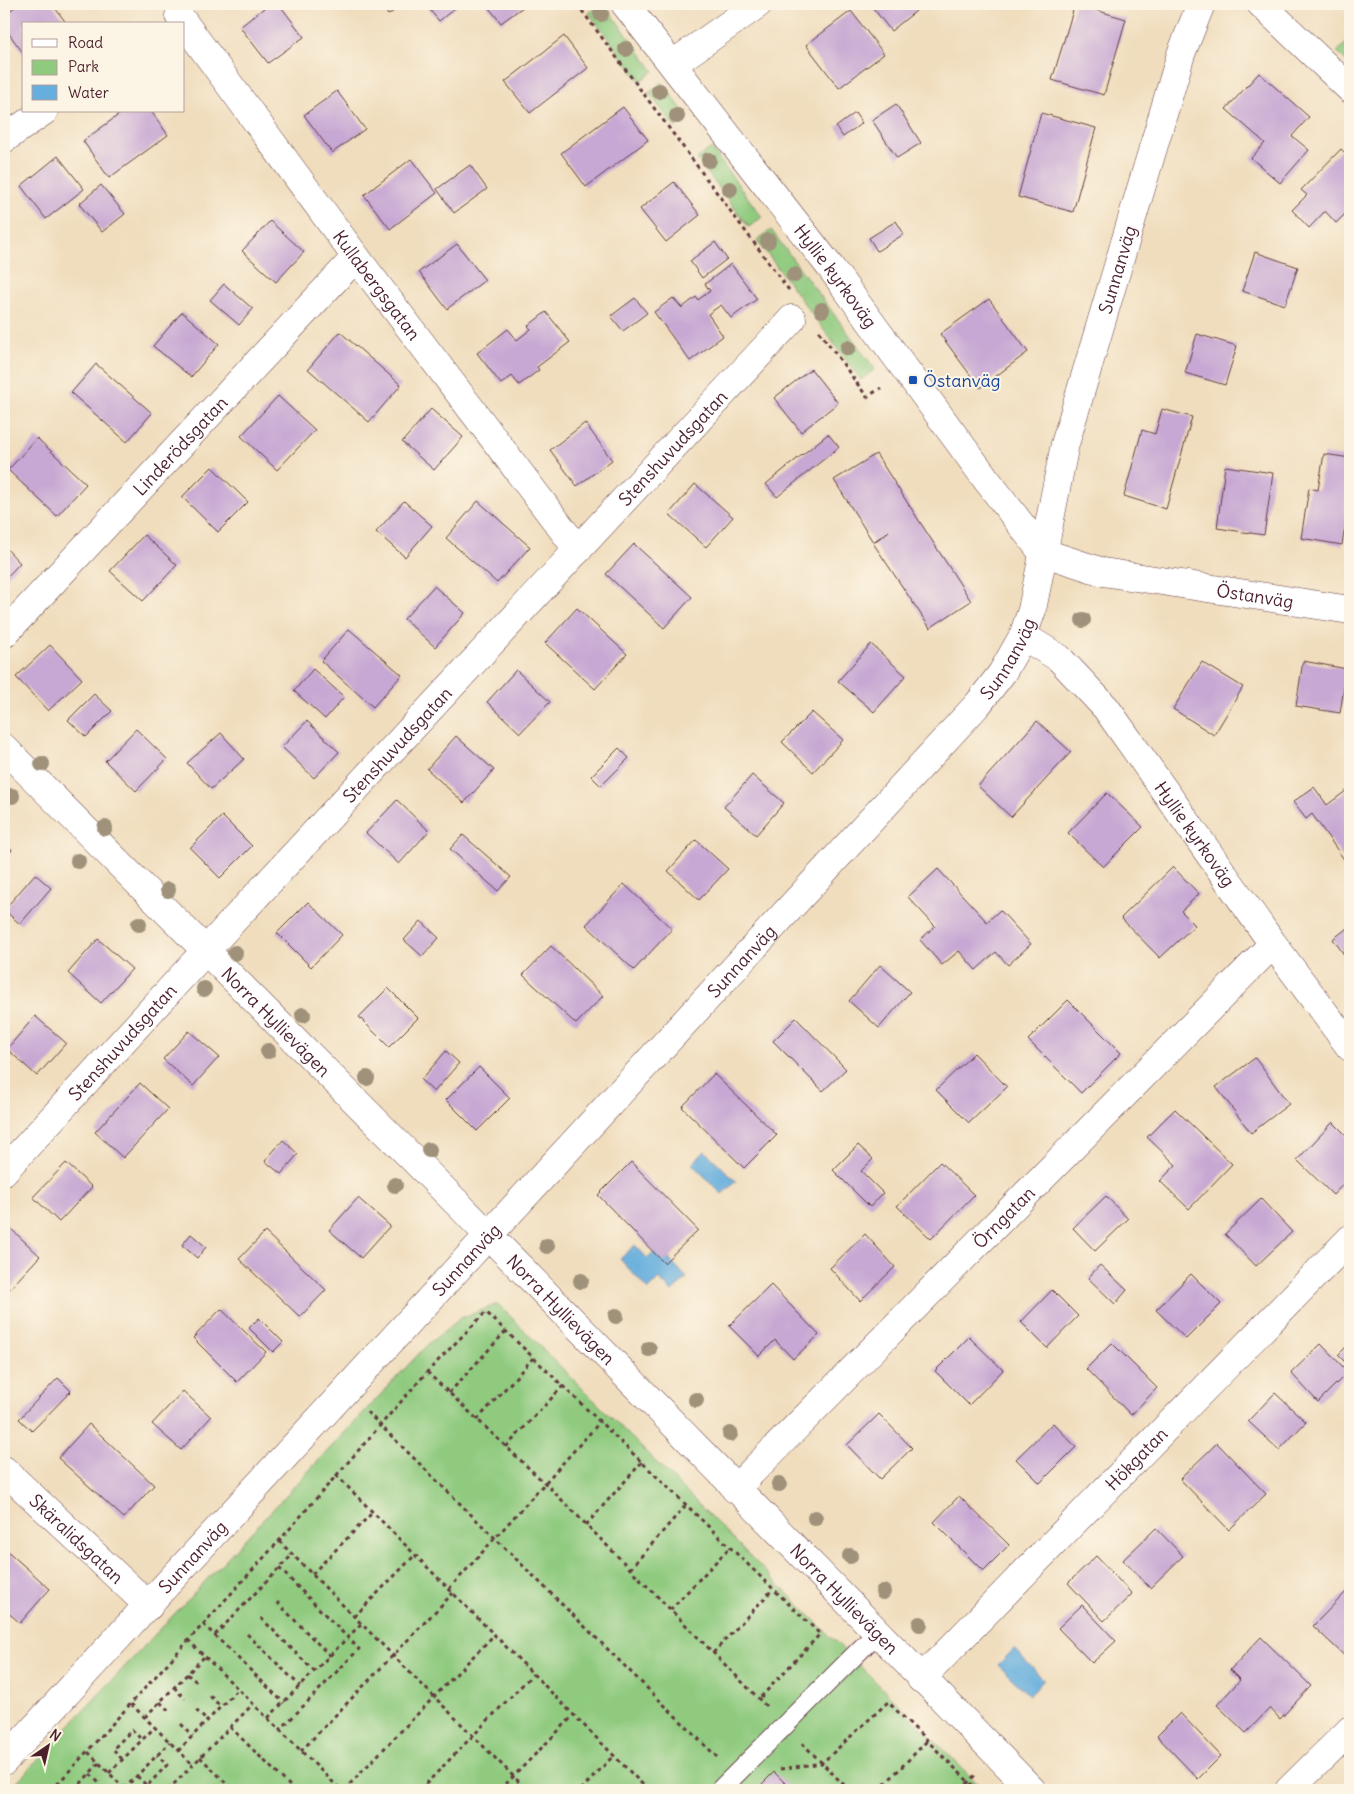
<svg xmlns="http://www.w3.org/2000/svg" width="1354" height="1794" font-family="Delius,sans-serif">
<rect width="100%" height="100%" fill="#fcf5e5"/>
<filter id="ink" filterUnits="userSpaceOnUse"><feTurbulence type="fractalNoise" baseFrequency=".02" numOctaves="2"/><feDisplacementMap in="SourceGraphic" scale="10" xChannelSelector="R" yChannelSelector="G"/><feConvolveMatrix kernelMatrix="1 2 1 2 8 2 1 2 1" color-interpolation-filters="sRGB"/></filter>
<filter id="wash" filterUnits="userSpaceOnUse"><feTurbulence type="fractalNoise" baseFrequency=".0096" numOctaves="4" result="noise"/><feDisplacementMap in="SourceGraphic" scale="20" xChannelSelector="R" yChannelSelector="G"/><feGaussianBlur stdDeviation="1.12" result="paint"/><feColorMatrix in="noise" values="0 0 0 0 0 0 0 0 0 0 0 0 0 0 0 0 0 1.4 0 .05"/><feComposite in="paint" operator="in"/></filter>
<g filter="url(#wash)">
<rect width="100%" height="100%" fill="#f0ddbd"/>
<g fill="#8fca7f" stroke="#6c7455">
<polygon points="601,4 604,4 654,71 640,81 589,13"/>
<polygon points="1347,42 1350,45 1350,65 1337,52"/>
<polygon points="662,82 688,118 675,127 649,93"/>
<polygon points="711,148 762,217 749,227 697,159"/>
<polygon points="771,230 875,369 861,380 757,240"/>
<polygon points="498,1304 984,1790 792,1790 774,1773 756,1790 9,1790 428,1344 461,1318"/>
</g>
<g fill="#65aedd" stroke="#586684">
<polygon points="705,1151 736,1181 722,1194 692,1164"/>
<polygon points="635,1245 647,1258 659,1248 687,1278 672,1292 659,1279 648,1290 620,1259"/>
<polygon points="1014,1649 1044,1680 1029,1695 998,1665"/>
</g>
<g id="blocks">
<g fill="#c7a7d3">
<polygon points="19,4 52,4 67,24 24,24 24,54 4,27 4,15"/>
<polygon points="269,4 279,4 304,37 268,63 240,27"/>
<polygon points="380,4 404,4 388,15"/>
<polygon points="425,4 460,4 439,21"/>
<polygon points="486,4 527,4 501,23"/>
<polygon points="870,4 910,4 916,11 891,31"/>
<polygon points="1075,4 1126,19 1104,95 1052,80"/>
<polygon points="851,11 884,54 839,88 806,45"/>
<polygon points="564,36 588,68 530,113 505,82"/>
<polygon points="1259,73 1309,117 1292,136 1309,150 1280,183 1251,158 1265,143 1226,109"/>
<polygon points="337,91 365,129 332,153 304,115"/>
<polygon points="896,104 921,143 897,158 872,120"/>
<polygon points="623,107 648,140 586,187 561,153"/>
<polygon points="124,111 151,111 168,135 109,178 83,141"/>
<polygon points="855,113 862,123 843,137 836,127"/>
<polygon points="1041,113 1096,128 1073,212 1018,197"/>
<polygon points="1341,149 1350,158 1350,209 1336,223 1325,211 1309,228 1292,210 1307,195 1301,190"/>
<polygon points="58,156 84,189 46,219 21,186"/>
<polygon points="411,159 437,193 390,229 364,195"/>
<polygon points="470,165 487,189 454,213 437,189"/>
<polygon points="674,182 700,215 666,242 640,209"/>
<polygon points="101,185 125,214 102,232 79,204"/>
<polygon points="270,221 304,252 276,282 242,251"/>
<polygon points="896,221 904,234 877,251 869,238"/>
<polygon points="715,242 727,259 702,278 690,261"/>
<polygon points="457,244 485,280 447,309 419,272"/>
<polygon points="1255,252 1298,267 1285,305 1242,291"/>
<polygon points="731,264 757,299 731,318 721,305 708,314 723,336 690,361 654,312 673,298 682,308 696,297 698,300 710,291 705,284"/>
<polygon points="224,284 253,309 239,325 210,300"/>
<polygon points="635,298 647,313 623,331 611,316"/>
<polygon points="989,299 1028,352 980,388 940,334"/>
<polygon points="182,312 219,344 191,377 153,346"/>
<polygon points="546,312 570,342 537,367 539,370 519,385 512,376 501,384 477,353 508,329 517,340 531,329 528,326"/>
<polygon points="340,332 401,385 369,422 308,369"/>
<polygon points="1197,334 1237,346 1225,385 1185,373"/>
<polygon points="96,364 152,413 127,442 71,393"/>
<polygon points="811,369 838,403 801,432 774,398"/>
<polygon points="278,396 315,430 277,470 241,436"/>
<polygon points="431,409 463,437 434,470 402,442"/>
<polygon points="1162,409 1192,417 1166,509 1124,496 1142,430 1155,434"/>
<polygon points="585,423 612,460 577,486 550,450"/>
<polygon points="828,434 839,447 777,497 766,484"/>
<polygon points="37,438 86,484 57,516 8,470"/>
<polygon points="876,454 971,601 930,628 873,543 889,531 873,542 834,480"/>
<polygon points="1324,454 1350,458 1350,521 1346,520 1342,545 1301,538 1309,488 1318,490"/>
<polygon points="1225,466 1273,473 1264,535 1217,528"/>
<polygon points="212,467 248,502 218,532 182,497"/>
<polygon points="695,484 733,517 706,547 669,514"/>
<polygon points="404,501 432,526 405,557 376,532"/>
<polygon points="478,501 530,547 497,583 446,538"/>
<polygon points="144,535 177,565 143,601 110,571"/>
<polygon points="634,544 692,597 664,628 606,574"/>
<polygon points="4,546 20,563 4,580"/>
<polygon points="434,586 465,613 435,647 404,619"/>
<polygon points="577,608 627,654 595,689 545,643"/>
<polygon points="349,629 402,675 373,707 321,661"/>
<polygon points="871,644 906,676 874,712 838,681"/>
<polygon points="50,645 82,679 48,711 16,677"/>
<polygon points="1303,661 1347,669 1340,713 1296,706"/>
<polygon points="1202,662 1243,687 1214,735 1173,709"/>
<polygon points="313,669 344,697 325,719 294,691"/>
<polygon points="516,670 550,702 520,733 487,702"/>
<polygon points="94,694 112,711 86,737 68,720"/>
<polygon points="812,712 843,740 813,772 782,742"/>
<polygon points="307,721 339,752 314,778 282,747"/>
<polygon points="1037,721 1071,752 1011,817 978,786"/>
<polygon points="136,729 167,759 136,791 105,761"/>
<polygon points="221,733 244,759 211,789 187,763"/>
<polygon points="456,736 494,770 464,803 427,769"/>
<polygon points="619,748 629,758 601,786 591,776"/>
<polygon points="752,775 784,803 756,835 724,807"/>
<polygon points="1314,787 1327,805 1350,788 1350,868 1312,814 1306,819 1293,802"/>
<polygon points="1107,793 1143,827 1103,867 1068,833"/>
<polygon points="397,800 429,831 399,864 366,833"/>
<polygon points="222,816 252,846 220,878 190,848"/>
<polygon points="463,835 511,877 498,891 450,849"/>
<polygon points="696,840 728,869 699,900 668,871"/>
<polygon points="4,842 12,850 4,859"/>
<polygon points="1173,867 1199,894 1181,911 1195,925 1160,958 1121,918"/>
<polygon points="938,869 987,922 1000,910 1031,944 1008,965 996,952 976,970 959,951 942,965 920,940 935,926 908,897"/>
<polygon points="35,874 51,888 20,924 4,910"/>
<polygon points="624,884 672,929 634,970 586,925"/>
<polygon points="308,902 342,935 311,967 277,933"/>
<polygon points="421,921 439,938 422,956 404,940"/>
<polygon points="1350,926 1350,963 1333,939"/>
<polygon points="98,939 132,969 101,1003 68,973"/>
<polygon points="551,946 603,996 576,1024 523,975"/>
<polygon points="880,965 910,992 879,1028 849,1001"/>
<polygon points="388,988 418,1018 389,1047 359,1017"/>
<polygon points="1068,1000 1121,1053 1081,1093 1028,1040"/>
<polygon points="35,1016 66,1043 37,1076 7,1049"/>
<polygon points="796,1018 846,1069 823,1091 773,1041"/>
<polygon points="189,1031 219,1057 193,1086 163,1059"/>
<polygon points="446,1051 459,1063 434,1092 421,1080"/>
<polygon points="974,1053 1007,1087 969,1123 936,1090"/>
<polygon points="1255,1058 1289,1104 1251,1133 1216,1087"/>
<polygon points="479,1067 510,1098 477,1131 446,1100"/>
<polygon points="714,1074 777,1135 744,1168 682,1107"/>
<polygon points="140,1083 168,1109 123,1158 95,1132"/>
<polygon points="1175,1109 1232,1164 1189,1209 1160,1181 1176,1165 1147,1137"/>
<polygon points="1333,1122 1350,1139 1350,1177 1333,1195 1297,1160"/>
<polygon points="283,1140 298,1154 281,1174 265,1161"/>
<polygon points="858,1145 873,1159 861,1171 883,1193 870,1207 833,1170"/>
<polygon points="631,1162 698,1230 664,1263 598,1195"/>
<polygon points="940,1162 974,1195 931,1239 897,1206"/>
<polygon points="66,1163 92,1187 59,1222 33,1197"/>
<polygon points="1106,1196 1128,1219 1095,1251 1073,1228"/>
<polygon points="358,1198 390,1226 361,1258 329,1230"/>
<polygon points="1261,1199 1292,1232 1256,1266 1225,1234"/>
<polygon points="8,1226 40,1256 4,1295 4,1231"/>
<polygon points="265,1232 326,1290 300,1317 239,1259"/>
<polygon points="191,1234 206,1247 197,1258 182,1245"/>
<polygon points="865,1234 895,1267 860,1301 830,1268"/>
<polygon points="1100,1265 1127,1290 1115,1304 1088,1278"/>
<polygon points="1191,1274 1221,1304 1186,1339 1156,1310"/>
<polygon points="771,1285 819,1335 793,1359 775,1340 759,1356 729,1326"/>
<polygon points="1052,1290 1078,1316 1047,1348 1021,1322"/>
<polygon points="221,1309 266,1352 237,1382 193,1338"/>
<polygon points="259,1318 283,1342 273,1352 249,1328"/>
<polygon points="969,1337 1003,1370 969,1405 935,1371"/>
<polygon points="1112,1343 1157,1388 1131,1415 1086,1369"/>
<polygon points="1350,1343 1350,1367 1338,1355"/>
<polygon points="1321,1344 1348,1372 1318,1402 1291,1373"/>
<polygon points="58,1378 71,1391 32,1431 19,1419"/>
<polygon points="183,1391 211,1417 181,1450 152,1424"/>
<polygon points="1275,1393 1306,1422 1279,1450 1248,1421"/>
<polygon points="879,1414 912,1448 880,1479 847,1445"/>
<polygon points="1053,1423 1076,1447 1040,1483 1016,1459"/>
<polygon points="89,1424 154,1485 124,1518 58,1458"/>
<polygon points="1217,1443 1266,1494 1229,1530 1180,1479"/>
<polygon points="959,1496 1009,1545 983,1571 934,1522"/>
<polygon points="1156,1528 1183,1556 1150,1588 1123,1560"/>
<polygon points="4,1548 50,1589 20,1623 4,1609"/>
<polygon points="1096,1556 1132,1594 1104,1621 1068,1583"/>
<polygon points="1350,1588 1350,1659 1349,1660 1313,1626"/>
<polygon points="1082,1605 1116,1641 1092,1663 1058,1628"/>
<polygon points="1261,1637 1311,1686 1280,1719 1270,1708 1246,1733 1217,1705 1240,1680 1230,1670"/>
<polygon points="1180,1713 1221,1756 1198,1779 1157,1736"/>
<polygon points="774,1772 792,1790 756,1790"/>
</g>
</g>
</g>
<g filter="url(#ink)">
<use href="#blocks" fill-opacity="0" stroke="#633c41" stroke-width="1"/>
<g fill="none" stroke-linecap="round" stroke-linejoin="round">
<defs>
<polyline id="service" points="720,1790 877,1633"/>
<g id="minor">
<path id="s1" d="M625,4L831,268L986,479L1042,552"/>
<polyline points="1261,4 1350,89"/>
<path id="s2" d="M179,16L356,257L578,550"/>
<polyline points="673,64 758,4"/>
<polyline points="4,139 44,111"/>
<path id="s3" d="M1042,552L1103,572L1350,610"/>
<path id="s4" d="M4,634L356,257"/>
<path id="s5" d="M1023,636L1059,658L1106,708L1273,944L1350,1047"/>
<path id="s6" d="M4,748L458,1204L1032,1790"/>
<path id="s7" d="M4,1171L230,924L792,319"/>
<path id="s8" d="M4,1470L149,1606"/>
<path id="s9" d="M735,1489L1273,944"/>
<path id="s10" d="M921,1679L1350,1239"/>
<path id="s11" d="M4,1761L978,704L1002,673L1023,636L1032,610L1065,444L1181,54L1201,4"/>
<polyline points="1289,1790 1350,1730"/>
</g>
</defs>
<use href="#service" stroke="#633c41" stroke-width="21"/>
<use href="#minor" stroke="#633c41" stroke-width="29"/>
<g stroke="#633c41" stroke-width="3" stroke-dasharray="4 4" stroke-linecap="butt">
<polyline points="577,4 789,290"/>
<polyline points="819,331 867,397 881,388"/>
<polyline points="427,1372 550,1488 766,1706"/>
<polyline points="449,1393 506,1331"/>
<polyline points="367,1412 717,1757"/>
<polyline points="477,1420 533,1358"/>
<polyline points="506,1447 563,1386"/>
<polyline points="336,1475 648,1790"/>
<polyline points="586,1525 642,1462"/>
<polyline points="279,1541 527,1790"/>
<polyline points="279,1568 359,1649 280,1730"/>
<polyline points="630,1569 686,1505"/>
<polyline points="312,1574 373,1512"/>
<polyline points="449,1589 600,1422"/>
<polyline points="277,1602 330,1656"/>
<polyline points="670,1610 730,1547"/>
<polyline points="354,1617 415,1555"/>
<polyline points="261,1618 314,1671"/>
<polyline points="203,1624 284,1703"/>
<polyline points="247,1634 300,1686"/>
<polyline points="215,1635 292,1555"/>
<polyline points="188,1640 341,1790"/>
<polyline points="713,1653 773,1589"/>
<polyline points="187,1674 199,1684"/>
<polyline points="174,1687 185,1699"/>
<polyline points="210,1696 221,1707"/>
<polyline points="160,1702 171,1713"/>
<polyline points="131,1704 193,1765"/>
<polyline points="196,1710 207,1721"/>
<polyline points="145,1717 205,1656"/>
<polyline points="268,1718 361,1624"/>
<polyline points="181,1724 193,1736"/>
<polyline points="230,1727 294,1790"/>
<polyline points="802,1743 849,1790"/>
<polyline points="178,1751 238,1689"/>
<polyline points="301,1751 453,1593"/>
<polyline points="88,1752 126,1790"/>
<polyline points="200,1757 233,1790"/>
<polyline points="122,1759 113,1749 132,1730 142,1740"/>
<polyline points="780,1769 822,1763 888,1702 977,1790"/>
<polyline points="109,1773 155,1727"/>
<polyline points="90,1774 99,1783"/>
<polyline points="137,1776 147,1786 167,1765 157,1755"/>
<polyline points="58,1784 64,1790"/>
<polyline points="80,1785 85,1790"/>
<polyline points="124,1789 170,1742"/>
<polyline points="52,1790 279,1541 427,1372 486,1312 820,1634 759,1699"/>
<polyline points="75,1790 99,1763"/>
<polyline points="168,1790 253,1704"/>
<polyline points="344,1790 494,1635"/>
<polyline points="420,1790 533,1674"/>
<polyline points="500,1790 574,1715"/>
<polyline points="581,1790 614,1755"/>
<polyline points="879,1790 927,1741"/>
<polyline points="961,1790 976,1774"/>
</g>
<use href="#service" stroke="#fff" stroke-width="19"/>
<use href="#minor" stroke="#fff" stroke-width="28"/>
</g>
<g fill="#a0917a">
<circle cx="601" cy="14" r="8"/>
<circle cx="626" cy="49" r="8"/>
<circle cx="659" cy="91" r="8"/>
<circle cx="677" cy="116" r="8"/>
<circle cx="709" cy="160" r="8"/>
<circle cx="730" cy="189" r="8"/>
<circle cx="768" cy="241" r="8"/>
<circle cx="794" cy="275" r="8"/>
<circle cx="822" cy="310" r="8"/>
<circle cx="848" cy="348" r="8"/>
<circle cx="1083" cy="620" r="8"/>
<circle cx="42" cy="764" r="8"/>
<circle cx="12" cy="796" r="8"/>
<circle cx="105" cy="828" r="8"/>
<circle cx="78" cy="861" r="8"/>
<circle cx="168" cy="890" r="8"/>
<circle cx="139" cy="924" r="8"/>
<circle cx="235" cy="953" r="8"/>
<circle cx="204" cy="989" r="8"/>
<circle cx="303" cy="1015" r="8"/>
<circle cx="268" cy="1051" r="8"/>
<circle cx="367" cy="1078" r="8"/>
<circle cx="429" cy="1150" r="8"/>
<circle cx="395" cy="1185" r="8"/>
<circle cx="547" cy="1246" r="8"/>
<circle cx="581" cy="1281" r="8"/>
<circle cx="616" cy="1316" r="8"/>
<circle cx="649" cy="1349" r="8"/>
<circle cx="696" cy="1400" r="8"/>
<circle cx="730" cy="1434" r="8"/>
<circle cx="779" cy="1484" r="8"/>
<circle cx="815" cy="1518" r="8"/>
<circle cx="850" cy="1556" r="8"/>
<circle cx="883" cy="1592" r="8"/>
<circle cx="920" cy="1624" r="8"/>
</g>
</g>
<rect fill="#1a4fb4" stroke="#fcf5e5" stroke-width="2" x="908" y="375" width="10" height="10" rx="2.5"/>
<g text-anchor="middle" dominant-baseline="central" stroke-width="4" stroke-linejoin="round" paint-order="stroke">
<g font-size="18" fill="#4a1f2b" stroke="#fcf5e5">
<text stroke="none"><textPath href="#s11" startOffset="1898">Sunnanväg</textPath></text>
<text stroke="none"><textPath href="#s1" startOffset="344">Hyllie kyrkoväg</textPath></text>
<text stroke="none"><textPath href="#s2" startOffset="334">Kullabergsgatan</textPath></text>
<text stroke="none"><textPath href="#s4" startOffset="258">Linderödsgatan</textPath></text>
<text stroke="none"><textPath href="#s7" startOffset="985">Stenshuvudsgatan</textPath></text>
<text stroke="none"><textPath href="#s3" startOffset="218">Östanväg</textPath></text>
<text stroke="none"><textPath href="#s11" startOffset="1492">Sunnanväg</textPath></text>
<text stroke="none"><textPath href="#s7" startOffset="580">Stenshuvudsgatan</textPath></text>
<text stroke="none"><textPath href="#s5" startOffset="265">Hyllie kyrkoväg</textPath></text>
<text stroke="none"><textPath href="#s11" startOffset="1088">Sunnanväg</textPath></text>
<text stroke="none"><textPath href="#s6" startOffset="386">Norra Hyllievägen</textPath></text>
<text stroke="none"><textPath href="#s7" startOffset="175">Stenshuvudsgatan</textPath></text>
<text stroke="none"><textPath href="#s9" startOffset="382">Örngatan</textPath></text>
<text stroke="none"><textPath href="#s11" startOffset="682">Sunnanväg</textPath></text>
<text stroke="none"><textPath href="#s6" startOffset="791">Norra Hyllievägen</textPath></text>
<text stroke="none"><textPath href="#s10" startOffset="308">Hökgatan</textPath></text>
<text stroke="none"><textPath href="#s8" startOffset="100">Skäralidsgatan</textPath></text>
<text stroke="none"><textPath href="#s11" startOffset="278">Sunnanväg</textPath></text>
<text stroke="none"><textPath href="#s6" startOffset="1196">Norra Hyllievägen</textPath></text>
</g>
<g font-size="18" fill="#164399" stroke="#fcf5e5" text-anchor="start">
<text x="923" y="380">Östanväg</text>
</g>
</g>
<rect width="1354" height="1794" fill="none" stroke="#fcf5e5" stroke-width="20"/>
<rect x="22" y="22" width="162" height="90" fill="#fcf5e5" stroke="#b59f9b"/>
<rect x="32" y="39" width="25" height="8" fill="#ffffff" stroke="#b59f9b"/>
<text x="68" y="48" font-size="15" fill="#4a1f2b">Road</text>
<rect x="32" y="60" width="25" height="15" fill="#8fca7f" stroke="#b59f9b"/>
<text x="68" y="72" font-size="15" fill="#4a1f2b">Park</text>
<rect x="32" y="85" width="25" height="15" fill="#65aedd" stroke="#b59f9b"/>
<text x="68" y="98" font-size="15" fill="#4a1f2b">Water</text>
<g transform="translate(48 1746) rotate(34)" stroke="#fcf5e5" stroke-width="4" paint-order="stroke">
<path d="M0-4L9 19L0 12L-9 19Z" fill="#4a1f2b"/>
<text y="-8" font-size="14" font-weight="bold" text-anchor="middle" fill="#4a1f2b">N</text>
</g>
</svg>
